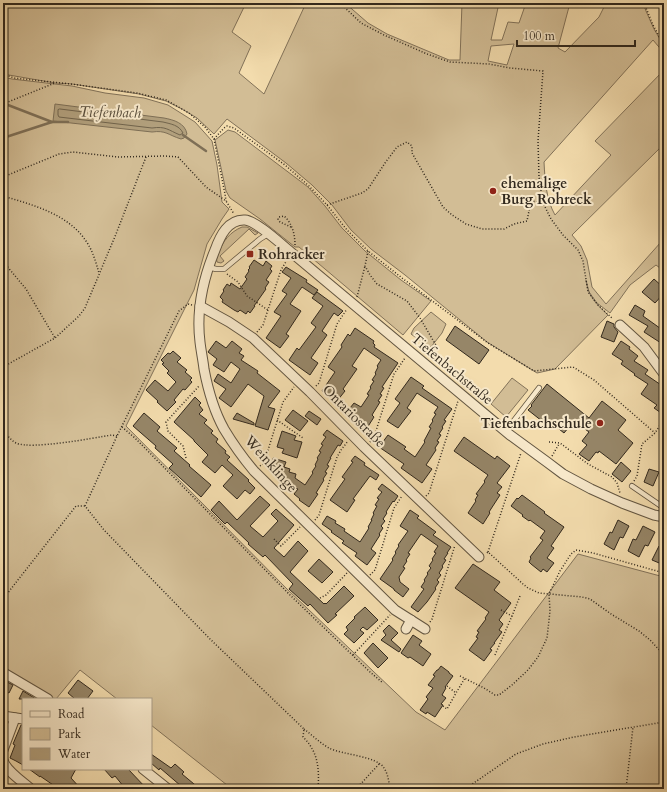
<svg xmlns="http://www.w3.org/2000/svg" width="667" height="792" font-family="Cardo,serif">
<rect width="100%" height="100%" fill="#f3dcad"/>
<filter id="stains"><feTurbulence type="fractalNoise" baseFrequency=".005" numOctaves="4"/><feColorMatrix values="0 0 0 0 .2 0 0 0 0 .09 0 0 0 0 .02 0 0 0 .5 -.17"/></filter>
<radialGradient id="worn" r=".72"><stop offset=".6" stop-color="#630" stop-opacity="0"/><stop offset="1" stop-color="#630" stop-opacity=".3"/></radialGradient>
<g fill="#d2bd95" stroke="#827259" fill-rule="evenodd">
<path d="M3,3H229L232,4L233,3H246L232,32L251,46L239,73L264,94L306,3H345L368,23L387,34L449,60H460L462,3H499L491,40H502L508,22L519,23L526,3H570L558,48L565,52L599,17L606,3H643L646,11L654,29L664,46V53L653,40L544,162C545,181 546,199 555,215L611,155L595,141L664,70V144L572,235L581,246L587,260L592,287L606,304L661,242L664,237V271L656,265L630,285L610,313L597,303L589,292L586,280C588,296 596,304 608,315L555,369L537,373L487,342L405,275L371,249L351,230L332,205L312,185L286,163L227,119L214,134L197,118L182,109L166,101L139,94L72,84L55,83L3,74ZM514,44L507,65L488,61L491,46Z"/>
<polygon points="3,77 12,79 72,86 105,93 144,98 168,105 195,122 212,141 217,165 222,202 229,209 222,219 207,244 194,290 126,426 287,589 416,712 445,730 578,554 664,577 664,789 232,789 151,725 151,699 117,699 80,670 56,699 44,699 3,676"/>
<polygon points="228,130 235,132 308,187 325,206 342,228 365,251 401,280 431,301 403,335 299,247 295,247 260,219 230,198 226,191 215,140"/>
<path d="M242,227H247L258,233L255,235L249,229L220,256L224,261L221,263L217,262C216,258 217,256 219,252C223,241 230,232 242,227Z"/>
<polygon points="431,312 446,324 442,333 431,347 427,346 411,334 414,328"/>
<polygon points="512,378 528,390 506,417 491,404"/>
</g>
<path fill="#b19f7c" stroke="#7e6f56" d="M55,104L164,118C174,120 185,123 187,134L184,138L181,139C168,135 166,130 152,132L53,121Z"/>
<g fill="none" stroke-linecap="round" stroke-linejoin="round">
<path stroke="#71644c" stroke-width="1" d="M60,109L163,122C171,124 179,125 183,133L180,135C168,130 166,126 152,128L59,117L58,115V110Z"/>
<g stroke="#7e6f56" stroke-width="2.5">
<polyline points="8,105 52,122 68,122"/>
<polyline points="183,135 206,151"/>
<polyline points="3,138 52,122"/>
</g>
</g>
<g fill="#968668" stroke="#31281d">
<polygon points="254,260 263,266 266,261 272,266 270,269 272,271 266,280 269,282 265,288 266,289 254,306 255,306 250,313 248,311 246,314 240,310 238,312 234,310 222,302 223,300 220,297 224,291 223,290 227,284 230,286 231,283 240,289 247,279 245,277 249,271 248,270 250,268 249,267"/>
<polygon points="286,267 307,280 306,282 318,290 314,295 302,287 290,304 301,311 286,334 289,336 280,348 266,338 281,316 274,312 287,294 282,291 291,278 282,272"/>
<polygon points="654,279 664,288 664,293 655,303 642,292"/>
<polygon points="317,292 343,311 338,316 334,313 322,331 327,335 311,358 318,363 310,375 289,360 297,348 299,350 316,327 311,323 323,306 312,298"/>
<polygon points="635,305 645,311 643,316 664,331 664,345 644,332 648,326 629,315"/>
<polygon points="607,321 614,324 614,327 618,332 614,342 601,337"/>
<polygon points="455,326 489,350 479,364 446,340"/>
<polygon points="355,328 374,341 373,343 375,345 374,347 398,363 382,387 384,388 380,394 382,395 378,401 380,402 372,415 374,417 367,428 346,413 354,403 361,407 369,395 367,394 371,388 370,387 374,381 372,380 376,374 375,373 378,367 377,366 381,360 364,348 352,366 357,369 343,389 345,391 337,401 322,391 335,372 328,367 342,347 341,345 348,334 350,336"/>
<polygon points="216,341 226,348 232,341 242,349 239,353 244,356 241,360 258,371 257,373 280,391 268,407 275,409 268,430 255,426 264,396 248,384 231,407 219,398 226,389 214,381 218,374 231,383 240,369 231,362 224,372 213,365 217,359 208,352"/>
<polygon points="621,341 630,347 629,349 638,356 634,361 648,370 645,374 664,387 664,415 654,408 657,405 641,394 648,384 634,375 635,374 621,364 623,361 612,354"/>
<polygon points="173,351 181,358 177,362 187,370 185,372 192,378 190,380 192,382 185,390 183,389 174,400 176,402 167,411 157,402 158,401 146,390 155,380 168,391 176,382 167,373 169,371 162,364 164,363 161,360 168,353 170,354"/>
<polygon points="411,377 424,386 422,388 452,409 444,420 446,421 442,427 443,428 439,434 441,435 437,441 439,442 435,448 436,450 426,465 432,469 422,483 401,468 404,464 379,447 388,435 406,447 404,449 415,457 425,442 424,441 431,428 429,427 433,421 432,420 436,414 434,413 438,407 417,393 407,408 411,411 398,428 387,421 400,403 395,399"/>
<polygon points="547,384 589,418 602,401 626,420 618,430 633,443 616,464 599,451 598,453 596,452 589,461 579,454 587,445 582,441 589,432 574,421 564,433 554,425 552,429 528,410 532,406 531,405"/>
<polygon points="195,397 201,403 199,405 203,410 199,414 207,420 204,423 213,431 211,433 218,439 216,442 226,451 225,453 230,457 227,460 249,480 248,481 255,488 250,494 245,490 237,499 223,486 233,475 222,465 215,473 202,462 208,455 194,441 194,440 174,422"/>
<polygon points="293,410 308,421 300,431 285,420"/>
<polygon points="309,411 321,419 317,425 305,416"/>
<polygon points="144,413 160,427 157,431 177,448 174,451 190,465 189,466 211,485 201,497 169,468 173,464 155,448 156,446 133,426"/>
<polygon points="237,413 254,423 254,425 233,419"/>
<polygon points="327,430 343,441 340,446 338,445 330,458 331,458 327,465 329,466 325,472 327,473 323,479 324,480 316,493 318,494 309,507 299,500 300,499 294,494 298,489 285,485 286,482 280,480 281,478 275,475 276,473 269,471 273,458 286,462 284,467 290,469 289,472 296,474 295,478 305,485 313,473 312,472 316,466 315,465 318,459 317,458 321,452 319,451 323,445 321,444 326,437 323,435"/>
<polygon points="282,431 296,436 294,440 302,442 297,458 282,453 284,449 277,447"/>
<polygon points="464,437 495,459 497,456 510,466 497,483 502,487 497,493 500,495 489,512 490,513 483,524 468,513 476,501 475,500 478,495 476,494 485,482 484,481 488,475 454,451"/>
<polygon points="355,456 365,463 364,465 379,475 376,480 370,476 353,499 355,500 347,512 330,500 345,479 342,477 353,462 351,461"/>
<polygon points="621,462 631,471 622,482 612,474"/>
<polygon points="649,469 659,472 653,486 644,482"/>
<polygon points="382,484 398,496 394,502 393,501 386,512 387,513 383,519 385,521 381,526 383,528 379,534 380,535 371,549 376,553 367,565 355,556 357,553 342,543 344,541 331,532 332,531 322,524 327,516 336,521 335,523 345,529 344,531 360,542 369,528 368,527 372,520 371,520 374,514 373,513 377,506 375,505 379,499 377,498 382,492 378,489"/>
<polygon points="522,495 545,512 544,513 564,527 551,546 554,548 547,558 554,563 547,572 543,569 541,572 531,564 529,562 531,558 530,557 543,540 540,538 545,531 530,520 529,521 522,516 523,515 511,506 517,498 518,499"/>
<polygon points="260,496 270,505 250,526 263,537 278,521 271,514 276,509 294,525 274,548 284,557 298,541 308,551 290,572 324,604 325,603 326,604 344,586 354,596 335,614 337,615 328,623 310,604 308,606 289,589 293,584 265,555 263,557 248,544 249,543 227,522 225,524 211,510 219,501 237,520"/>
<polygon points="410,510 419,516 417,518 436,532 433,535 451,547 447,553 448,553 444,559 446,560 442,566 443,567 439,573 441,575 437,580 439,582 435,588 436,589 427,602 418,612 411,607 424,589 421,587 425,581 424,580 428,574 427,573 431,568 429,566 433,560 432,559 436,553 434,552 438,546 421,534 408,553 410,554 406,560 407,561 403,567 405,568 399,577 400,582 409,589 403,597 394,590 394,589 380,579 393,560 392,559 396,553 395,552 399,546 398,545 408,531 400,526"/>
<polygon points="618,520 629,526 623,538 620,537 614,550 604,544 610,532 612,533"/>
<polygon points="643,526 655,532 648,546 645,545 639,557 628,551 633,539 636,540"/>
<polygon points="659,546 664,548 664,565 652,560"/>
<polygon points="319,559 333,572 322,583 308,571"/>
<polygon points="473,564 500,582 494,590 511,603 499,620 503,624 499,630 502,632 494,643 495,643 490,649 492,650 484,661 469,650 478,638 476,637 479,632 477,631 486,619 485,618 489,612 455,588"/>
<polygon points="365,607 378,620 367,630 363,627 360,630 364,633 354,643 344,634 348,630 346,627 355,618 354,617"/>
<polygon points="389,625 398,633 391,640 401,649 399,652 381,640 386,635 383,631"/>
<polygon points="413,635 422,641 419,645 431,654 423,666 410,657 408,658 401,653"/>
<polygon points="373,643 388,658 378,668 364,653"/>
<polygon points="441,666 449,672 449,673 453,676 445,687 446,688 442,695 446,698 441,704 443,705 435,717 427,712 426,714 420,710 428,699 426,697 433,688 428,685 435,676 433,675 437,670 438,670"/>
<polygon points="3,680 13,685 9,693 3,690"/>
<polygon points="78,680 93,691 87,699 75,699 68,693"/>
<polygon points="23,691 36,699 19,699"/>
<polygon points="21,725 23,725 23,765 16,761 10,758 15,745 13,744"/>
<polygon points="151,754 171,768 175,764 184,772 182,774 200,789 179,789 181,786 160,768 159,770 151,763"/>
<polygon points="29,769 76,769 71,778 81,789 59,789 40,776 40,777"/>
<polygon points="104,769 128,769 147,789 128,789 125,786 124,787 115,776 112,778"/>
</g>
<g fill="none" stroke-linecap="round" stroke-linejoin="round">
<defs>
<g id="service">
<polyline points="208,267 216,269 224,269 260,239 268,234"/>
<polyline points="506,431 539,388"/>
<polyline points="632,486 664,508"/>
</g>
<g id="minor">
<polyline points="200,306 229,322 253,338 310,392 364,447 479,557"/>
<polyline points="620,325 644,347 664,374"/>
<polyline points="406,629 411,620"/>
<path d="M425,629L395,610L254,471C243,458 233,444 224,429C214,411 208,390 204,369C203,360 201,351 200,342C196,310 203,279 215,250C220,236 228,219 245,220C257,221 282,245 292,253L510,435L547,462L563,474L591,489L622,503L654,515L664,517"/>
<polyline points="4,673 48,699"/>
<polyline points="3,716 23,719"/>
<polyline points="3,750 15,718"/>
<path d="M3,760C5,770 23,782 31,789"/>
<polyline points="143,769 168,789"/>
</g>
</defs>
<use href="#service" stroke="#625541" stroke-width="6"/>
<use href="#minor" stroke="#625541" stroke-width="11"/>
<g stroke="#31281d" stroke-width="1.5" stroke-dasharray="1 2" stroke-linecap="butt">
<polyline points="340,3 361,23 384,35 427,54 450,62 489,64 510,68 543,71 538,141 539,177 543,203 551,219 563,235 578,250 583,261 588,292 598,305 613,319"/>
<polyline points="644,3 653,25 664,45"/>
<polyline points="3,74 14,78 71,84 137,93 166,100 189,113 205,127 214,139 225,194 226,201"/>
<polyline points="3,104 55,83"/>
<polyline points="3,122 5,127 3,130"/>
<polyline points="214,139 224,128 227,126 234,128 285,165 309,186 327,205 347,230 368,251 402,278 488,343 534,371 573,367 594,380 655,433"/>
<polyline points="3,177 59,154 73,152 118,157 165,156 178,157 206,187 226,201 234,214"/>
<path d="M3,196C33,205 68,214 86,241C93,251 96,263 99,273"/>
<polyline points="327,205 362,193 368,189 385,163 397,147 407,142 412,146 412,153 443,207 452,215 466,224 482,229 504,229 514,224 527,221 531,201 543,203"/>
<path d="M291,227L280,222L278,219L279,217L284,216C292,223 295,234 295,245"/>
<polyline points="368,251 365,266 370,275 377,284 407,301 420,318 437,347 428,357"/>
<polyline points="3,263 6,265 26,289 55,338"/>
<polyline points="227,274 238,282 247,296 268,310"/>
<polyline points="357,297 365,266"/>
<path d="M192,305L188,304L179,311L117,436L85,506L104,530L210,639L304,729L303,737C306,740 309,743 311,747C319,759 319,775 318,789"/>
<polyline points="257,332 263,325 281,270 287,260"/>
<polyline points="3,367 55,338 79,316 85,308 116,234 146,157"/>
<polyline points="316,386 319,383 337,324 347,309"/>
<polyline points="277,420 303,438"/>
<path d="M3,426C5,433 9,439 16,443C31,450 93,438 112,435L117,436"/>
<polyline points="122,427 135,438 290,595 370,672 383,683"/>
<polyline points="370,442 374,437 394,374 405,358"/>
<polyline points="549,442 560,443 588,464 612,477 617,483 620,493"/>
<polyline points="552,456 559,444"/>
<polyline points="186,458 183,446 168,431 166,422 199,386"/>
<polyline points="260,466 264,463 283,402 294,387"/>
<polyline points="634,481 637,476 642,444 655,433 664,419"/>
<polyline points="426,496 429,493 458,401"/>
<polyline points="315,520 319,515 337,457 341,450 348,441"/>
<polyline points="274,539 281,546 300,527"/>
<polyline points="488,552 521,453"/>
<polyline points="487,553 488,552 523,584 528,588 539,593 582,597 590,599 611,614 639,631 650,640 664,655"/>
<polyline points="370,575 375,570 394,508 402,496"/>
<polyline points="320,598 326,595 347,573"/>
<polyline points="3,599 76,506 85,506"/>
<polyline points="501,610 512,616 520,596"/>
<polyline points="430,622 432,619 455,545"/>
<polyline points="353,655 390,615"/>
<polyline points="495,655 512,616"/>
<polyline points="460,676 484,688 495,695 499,695 512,685 528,670 538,657 547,638 550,611 549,594 560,571 571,554 576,550 593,553 664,573"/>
<polyline points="447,686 456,693 465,678"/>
<polyline points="443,706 447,709 456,693"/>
<path d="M304,729C312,735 320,743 329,748C343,755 377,756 384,768C388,774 389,782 390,789"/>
<polyline points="356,789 380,763"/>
<polyline points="465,789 516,754 543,744 574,737 664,722"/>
<polyline points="626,789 633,727"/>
</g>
<use href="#service" stroke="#f7e8ca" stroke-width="4.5"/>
<use href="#minor" stroke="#f7e8ca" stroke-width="9"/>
</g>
<g fill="#8f2418" stroke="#f7e8ca" stroke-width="1.5">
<circle cx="493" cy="191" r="4"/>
<rect x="246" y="250" width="8" height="8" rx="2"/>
<circle cx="600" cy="423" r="4"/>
</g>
<g text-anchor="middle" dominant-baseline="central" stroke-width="4" stroke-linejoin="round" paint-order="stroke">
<g font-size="14" font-weight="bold" fill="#31281d" stroke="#f7e8ca" text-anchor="start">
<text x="501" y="183">ehemalige<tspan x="501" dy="16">Burg Rohreck</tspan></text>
<text x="258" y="254">Rohracker</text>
<text x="592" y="423" text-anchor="end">Tiefenbachschule</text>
</g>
<g font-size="14" fill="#31281d" stroke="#f7e8ca">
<text transform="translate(452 369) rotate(40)">Tiefenbachstraße</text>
<text transform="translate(354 416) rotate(45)">Ontariostraße</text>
<text transform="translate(271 464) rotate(48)">Weinklinge</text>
</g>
<g font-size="15" font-style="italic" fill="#574c3a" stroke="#f7e8ca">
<text transform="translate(110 112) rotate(1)">Tiefenbach</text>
</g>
</g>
<rect width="667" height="792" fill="none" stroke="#f3dcad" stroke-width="16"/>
<rect x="4" y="4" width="659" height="784" fill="none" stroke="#31281d" stroke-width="2"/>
<rect x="8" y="8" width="651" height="776" fill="none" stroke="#31281d"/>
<rect x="22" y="698" width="130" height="72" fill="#f7e8ca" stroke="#a89b85"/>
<rect x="30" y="711" width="20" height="6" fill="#f7e8ca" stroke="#a89b85"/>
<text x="58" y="718" font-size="12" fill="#31281d">Road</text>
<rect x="30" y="728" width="20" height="12" fill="#d2bd95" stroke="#a89b85"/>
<text x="58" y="738" font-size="12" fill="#31281d">Park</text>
<rect x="30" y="748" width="20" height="12" fill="#b19f7c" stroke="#a89b85"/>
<text x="58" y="758" font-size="12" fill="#31281d">Water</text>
<path d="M517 40v6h118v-6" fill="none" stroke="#31281d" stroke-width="2"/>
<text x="523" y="40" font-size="12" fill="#31281d" stroke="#f7e8ca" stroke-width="3" paint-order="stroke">100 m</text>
<rect width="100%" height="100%" filter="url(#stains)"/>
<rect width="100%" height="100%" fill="url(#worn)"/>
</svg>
